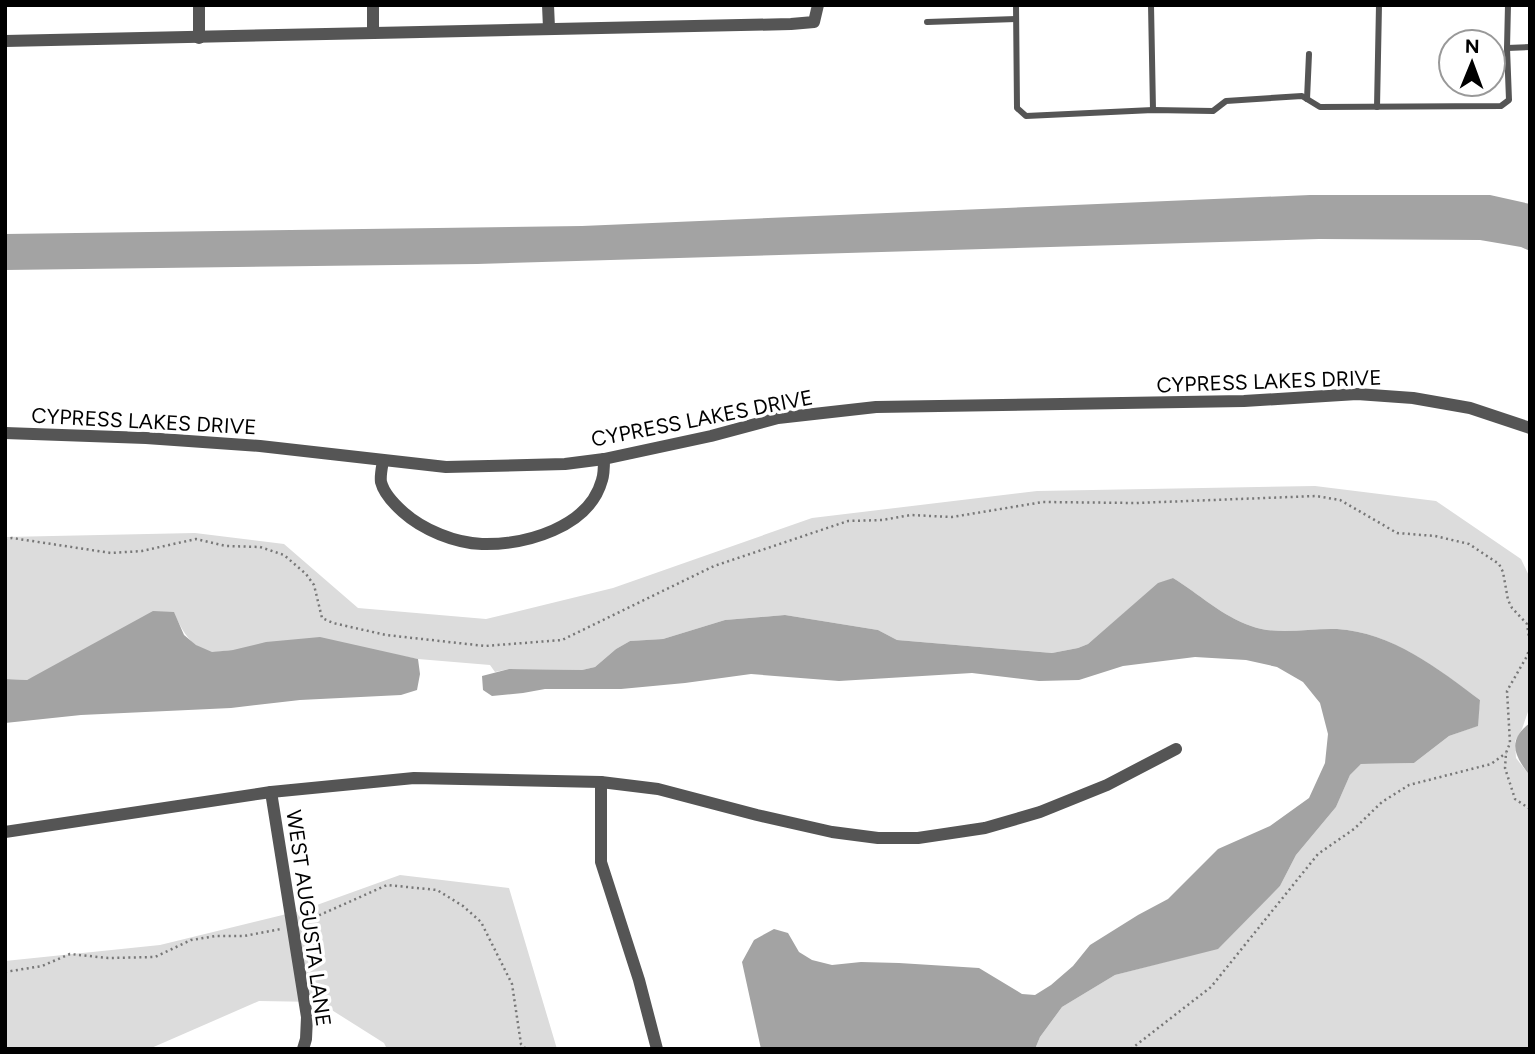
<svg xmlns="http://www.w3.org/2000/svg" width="1535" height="1054" font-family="Figtree,sans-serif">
<rect width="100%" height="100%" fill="#fff"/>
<g fill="#dcdcdc">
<path d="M1315,486L1436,501L1521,559L1530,578V706L1522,729L1515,741L1516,758L1530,776V1049H1035L1040,1037L1062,1007L1115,975L1218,948L1280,886L1296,855L1336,807L1350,775L1361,764L1414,763L1449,736L1477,726L1480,700C1438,669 1391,632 1337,629C1308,628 1279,636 1251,626C1222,616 1199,594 1173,578L1158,584L1088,644L1078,648L1052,653L897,640L878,630L785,615L725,620L663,639L630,641L616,649L595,667L582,670L509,669L495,672L490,665L418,659L381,652L233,650C227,650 218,653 211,652C190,647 182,630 174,613L27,680L5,679V537L195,533L284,544L358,608L486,619L613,588L812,518L1037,491Z"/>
<polygon points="400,875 509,888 557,1049 387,1049 384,1043 319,1002 259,1001 149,1049 5,1049 5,961 160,945 303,910"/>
</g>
<g fill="#a3a3a3">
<polygon points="1310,195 1490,195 1530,204 1530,251 1521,247 1480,240 1319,239 477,264 5,270 5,234 582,226"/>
<path d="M1173,578C1199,594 1222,616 1251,626C1279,636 1308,628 1337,629C1391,632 1439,669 1480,700L1478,726L1449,736L1414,763L1361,764L1350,775L1336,807L1296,855L1280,886L1218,949L1115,975L1062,1007L1040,1037L1035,1049H761L742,962L754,940L774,929L788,933L799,952L812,960L832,965L861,962L899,963L979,968L1022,994L1035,995L1051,985L1073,966L1090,945L1138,915L1168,899L1218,849L1270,826L1309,798L1325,763L1328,734L1320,703L1303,682L1277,667L1246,660L1195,657L1123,666L1079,680L1039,681L972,673L839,681L751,674L685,683L621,689H545L523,693L492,696L483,690L482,676L509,669L582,670L595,667L616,649L630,641L663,639L725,620L785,615L878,630L897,640L1052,653L1078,648L1088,644L1158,583Z"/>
<polygon points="153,611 174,612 184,635 196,645 212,652 233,650 266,642 320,637 418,659 420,674 417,690 401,695 300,700 231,708 81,715 5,723 5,679 27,680"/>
<path d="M1530,723V776C1515,756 1506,741 1530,723Z"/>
</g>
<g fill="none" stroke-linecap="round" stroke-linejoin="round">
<g stroke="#777" stroke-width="2.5" stroke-dasharray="2 3.5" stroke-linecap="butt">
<polyline points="5,539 12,538 111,553 142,551 196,539 226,546 260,547 284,555 306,574 314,585 322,618 333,623 386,635 485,646 562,640 714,566 848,521 882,520 911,515 952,517 1043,502 1136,503 1316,496 1340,500 1397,533 1435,536 1469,544 1499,564 1503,572 1508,600 1512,608 1527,624 1530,644"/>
<polyline points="1530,647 1527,656 1507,691 1510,743 1506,753 1505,768 1515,799 1530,809"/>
<polyline points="304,922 387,885 437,890 463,906 481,922 512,984 521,1044 526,1049"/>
<polyline points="5,972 42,966 70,954 108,958 155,957 191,940 216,936 244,936 281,929"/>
<polyline points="1131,1049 1211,987 1318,854 1354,829 1382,802 1409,785 1491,764 1506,753"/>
</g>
<g stroke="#555" stroke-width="6">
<polyline points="1016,5 1017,108 1026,116 1153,110 1213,111 1226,101 1302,96 1320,107 1501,106 1509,100 1507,48 1508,5"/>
<polyline points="1151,5 1153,110"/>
<polyline points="927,22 1016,19"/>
<polyline points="1507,48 1530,47"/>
<polyline points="1307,99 1309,54"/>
<polyline points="1377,107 1379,5"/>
</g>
<g stroke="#555" stroke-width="12">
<polyline points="199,5 199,38"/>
<polyline points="373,5 373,33"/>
<polyline points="548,5 549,28"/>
<path d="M5,41C267,37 529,28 791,24L814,22L818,5"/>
<polyline points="5,433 146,438 260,446 446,467 565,464 604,459 711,436 778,418 876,407 1244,401 1357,394 1413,398 1470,408 1530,428"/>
<path d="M383,461C382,467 380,476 381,482C384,494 394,504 403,512C423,530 455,543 482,544C525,545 589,528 602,480C604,474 604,466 604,459"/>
<polyline points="601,782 601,862 639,980 657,1049"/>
<polyline points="271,792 307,1017 306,1039 303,1049"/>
<polyline points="5,832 271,792 414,778 601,782 658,789 757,815 832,832 878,838 918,838 985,828 1040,812 1107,785 1176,749"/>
</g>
</g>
<g text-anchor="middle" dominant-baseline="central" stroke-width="7" stroke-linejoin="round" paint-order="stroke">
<g font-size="21" fill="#000" stroke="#fff">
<text transform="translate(1269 381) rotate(-2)">CYPRESS LAKES DRIVE</text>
<text transform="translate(702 418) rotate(-11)">CYPRESS LAKES DRIVE</text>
<text transform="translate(144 421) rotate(3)">CYPRESS LAKES DRIVE</text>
<text transform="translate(309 918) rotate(82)">WEST AUGUSTA LANE</text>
</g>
</g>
<rect width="1535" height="1054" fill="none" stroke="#000000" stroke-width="14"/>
<g transform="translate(1472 63) rotate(1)"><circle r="33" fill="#ffffff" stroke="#999999" stroke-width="2"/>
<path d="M0-5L12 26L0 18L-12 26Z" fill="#000000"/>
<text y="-10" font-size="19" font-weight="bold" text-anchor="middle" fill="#000000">N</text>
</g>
</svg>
